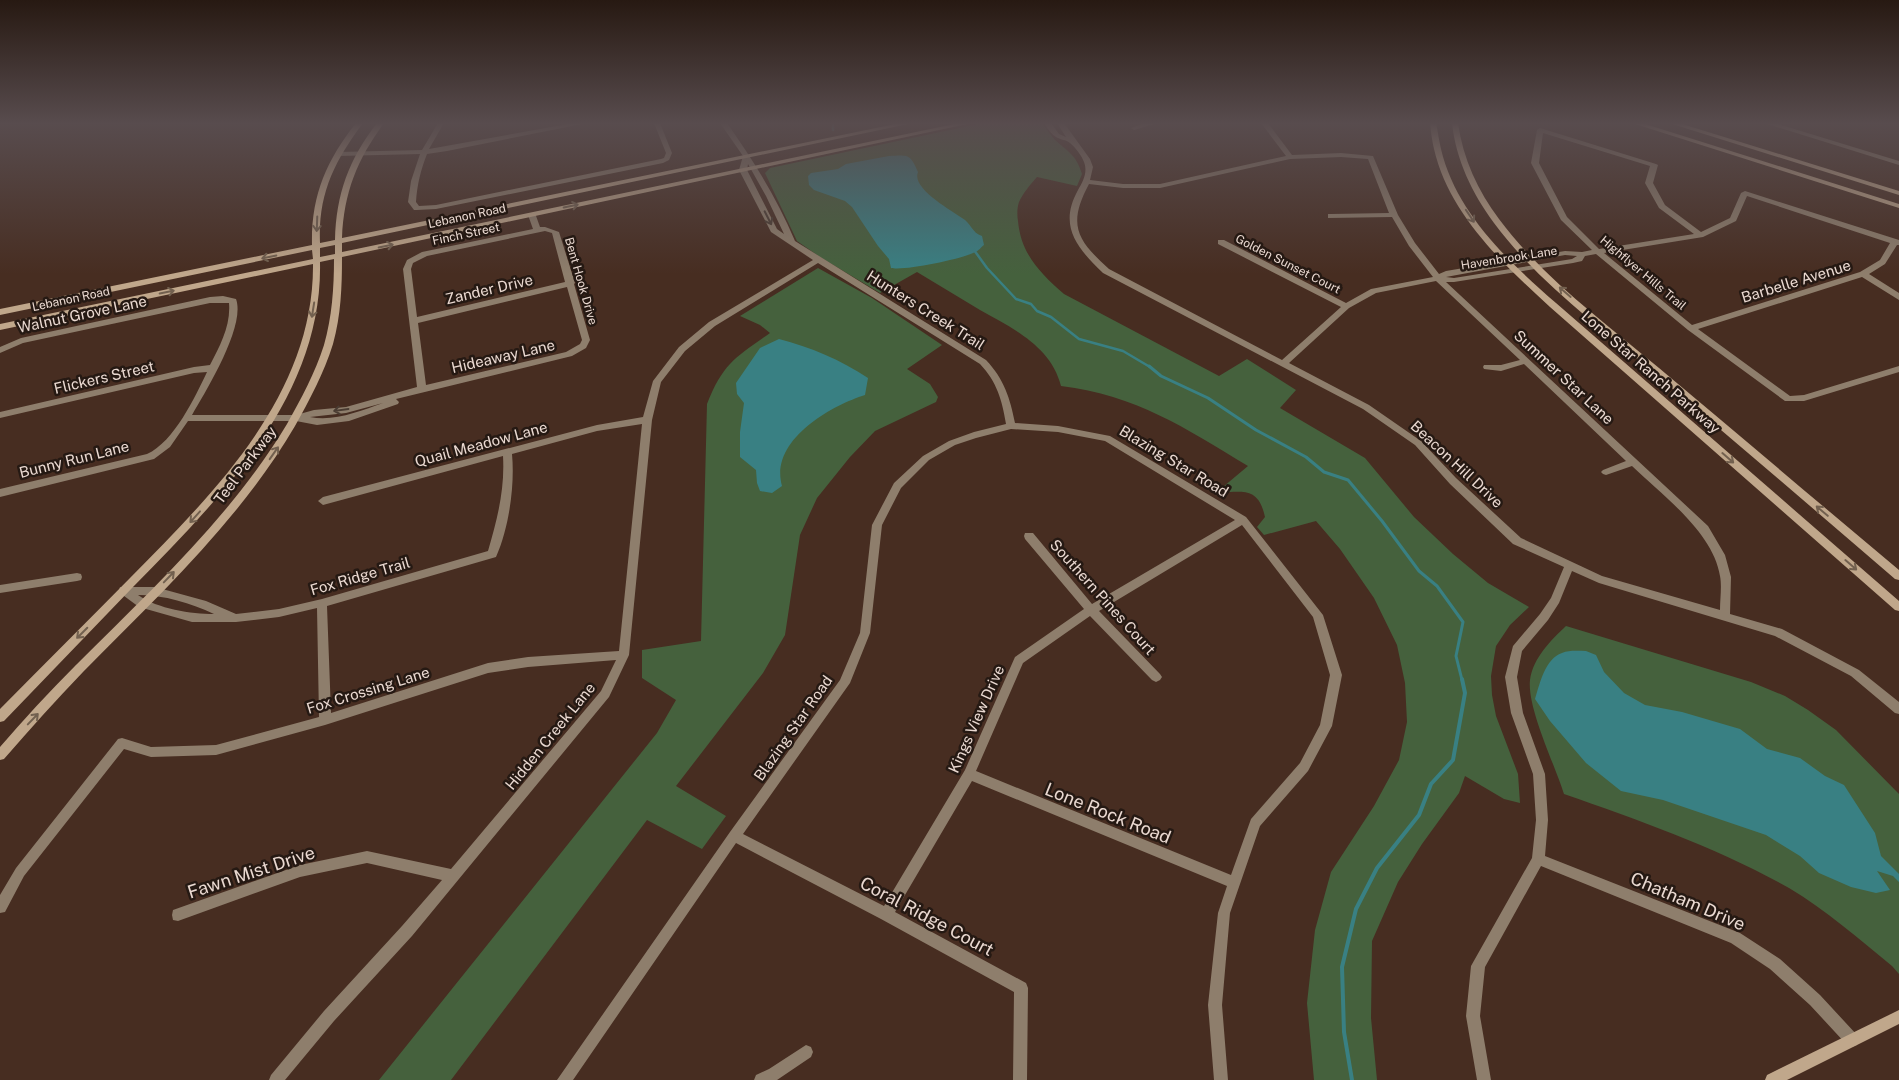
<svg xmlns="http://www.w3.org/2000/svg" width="1899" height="1080" font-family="'Public Sans',sans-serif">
<rect width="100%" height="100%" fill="#472d21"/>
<g fill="#45613d">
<path d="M983,123H1041C1046,128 1050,134 1054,139C1068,152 1076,154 1082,174L1077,186L1037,177C1030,185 1023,193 1019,202C1017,208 1017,215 1018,221C1021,254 1040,273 1064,294L1219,376L1247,359L1296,390L1280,408L1365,458L1414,517L1453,554L1488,583L1529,607L1510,625L1496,646L1491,676L1492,695L1496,716L1518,774L1520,803L1504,799L1465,776L1459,793L1422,844L1398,882L1372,941L1371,1018L1377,1080H1314L1307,1003L1315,930L1331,872L1374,806L1399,760L1407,722L1405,683L1397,645L1374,598L1340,549L1316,521L1264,535L1257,527L1265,517C1258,485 1242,493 1217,492L1248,466C1185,428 1136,395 1061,386C1051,346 1012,328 980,310C959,297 938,285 917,272L880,293L820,257L797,241L765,173L770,168Z"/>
<path d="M818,268L872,298L942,345L907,369L930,384L938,397L936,402L875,431L850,457L817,498L800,535L785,635L763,673L676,786L726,816L702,849L647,820L451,1080H379L657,733L676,700L642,678V650L701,641L707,404C723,363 736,357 770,333L760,325L740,316Z"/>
<path d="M1566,626L1751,682L1785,696L1808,710L1836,730L1899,794V974L1892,966C1859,939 1826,910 1789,888C1718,848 1641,821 1564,794C1555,765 1527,708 1530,680C1533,658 1551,640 1566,626Z"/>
</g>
<g fill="#398083">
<path d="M889,156C909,155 910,154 918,172C911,188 951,210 962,218C971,223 972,233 982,236L984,245C981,247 979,251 975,252C962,259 905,271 891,268L889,259L878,246L852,207L845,201L814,190L809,185L808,176L811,173L838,169L846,164Z"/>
<path d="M779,339C810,347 841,360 868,378L865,395C830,406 769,441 782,486L772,493L760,491L757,483L756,470L740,457V432L744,403L737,394L736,383L760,348Z"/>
<path d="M1586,651L1596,655L1604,672L1624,693L1645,705L1682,712L1740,729L1767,749L1800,758L1825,776L1844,785L1875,833L1881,856L1899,874V882L1893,876L1877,871L1890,890L1876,893L1851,887L1819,873L1800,856L1766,835L1663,800L1621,791L1586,763L1550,721L1535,699C1540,683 1545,659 1562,653C1569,650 1578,651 1586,651Z"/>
</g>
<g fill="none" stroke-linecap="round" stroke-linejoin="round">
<g stroke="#398083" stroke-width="2.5">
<polyline points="833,123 833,130"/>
<polyline points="974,250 987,268 1016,299 1031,304 1037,311 1051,317 1079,339 1123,351 1150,367"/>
</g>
<polyline stroke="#398083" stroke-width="3" points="1149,366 1161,376 1208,398 1256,430 1306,457 1324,472 1348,480 1382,521 1419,571 1437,586 1463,622 1456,656 1462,680"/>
<polyline stroke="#398083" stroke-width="4" points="1352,1080 1344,1032 1342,967 1356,909 1377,868 1419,815 1431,784 1453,760 1465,693 1462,679"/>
<g fill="#8e7e6c" fill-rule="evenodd">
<path d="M438,123H444L429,149L573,123H587L447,151L427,154C421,169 417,185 416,202L419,206L436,205L661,159L664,158L666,153L654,123H660L672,153L669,160L663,163L436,209L417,210H414L408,202L411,181L420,154L338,156L335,154L338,152L422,150Z"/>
<path d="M720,123H727C753,160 777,198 795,241L986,360C1004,379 1010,398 1015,423L1058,426L1110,436L1246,517L1323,615L1342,675L1332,726L1308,771L1260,826L1230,913L1222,1005L1228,1080H1214L1208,1005L1218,913L1227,886L972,781L895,912L1026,983L1028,988L1027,1080H1013L1014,992L881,919L736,843L573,1080H557L730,832L840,680L860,633L872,525L894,483L923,456L949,441L974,432L1006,424C1002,400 997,382 980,364L818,263L715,326L685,351L661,382L652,420L629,655L609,697L412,936L334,1021L285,1080H269L271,1075L324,1011L402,926L442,880L367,863L300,877L178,921L173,920L172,915L173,910L300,865L367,851L451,869L601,691L616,660L528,667L488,673L325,725L216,755L151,757L124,749L24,876L5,912L0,913V895L16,868L118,739L122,738L151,747L216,745L319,717L317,608L279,617L236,622H192L139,607L120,593L119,590L120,587H155L206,601L236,614L279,609L322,599L488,551C497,520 505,490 503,456L323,505L318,501L323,497L597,425L643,417L653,381L679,347L709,322L813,260L771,232L739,170L743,156ZM748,164L766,196L784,234L777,229L747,170ZM642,424L619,651L528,657L488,663L331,713L327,606L496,557C509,528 515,485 512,454L597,431ZM1011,429L1058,432L1105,441L1235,520L1092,604L1033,533H1025L1024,536L1025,539L1084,609L1015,657L965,770L884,906L743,834L850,683L870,633L882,525L901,488L929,460L955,445L976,438ZM1242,525L1313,617L1330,675L1320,725L1300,763L1251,819L1231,875L976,771L1023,663L1090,616L1152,680L1156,682L1160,680L1162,677L1160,674L1099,611ZM138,595C164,595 191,603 214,614C191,614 158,609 138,595Z"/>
<path d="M1044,123H1051L1059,134L1066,137L1057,123H1064L1090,159L1093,167L1090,180L1123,184H1160L1286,156L1261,123H1268L1292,155L1341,153L1373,156L1398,215L1415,243L1439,274L1446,271L1565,251L1582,252L1592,250L1561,220L1531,163L1537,130L1540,128L1656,164L1658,165L1653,183L1665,205L1701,232L1730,218L1741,193L1745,191L1899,240V245H1897L1885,264L1869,274L1899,293V300L1862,277L1698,329L1790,396L1804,395L1899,366V372L1804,401H1785L1688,330L1596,254L1585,256L1582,261L1573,263L1454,282H1446L1708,526L1725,555L1731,577L1730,614L1782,629L1859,670L1899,702V714L1895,713L1851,676L1775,636L1599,583L1572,571L1559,603L1548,620L1522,651L1517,677L1523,713L1545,774L1548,820L1545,856L1740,933L1780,959L1820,995L1857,1035L1859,1040L1857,1045L1852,1047L1847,1045L1810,1005L1770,969L1731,943L1541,866L1485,967L1480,1016L1491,1080H1477L1466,1016L1471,966L1532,858L1536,820L1533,774L1511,713L1505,677L1513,646L1540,614L1551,598L1564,567L1513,544L1450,484L1415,445L1363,409L1103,273C1077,248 1058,226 1078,190C1083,182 1088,172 1084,162C1082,156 1075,147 1070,143C1067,140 1061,140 1056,137C1051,134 1047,128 1044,123ZM1543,133L1650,166L1645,183L1659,208L1694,234L1599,249L1567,217L1539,163ZM1341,157L1368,159L1389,213L1331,214H1328V218L1392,217L1409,246L1433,277L1371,289L1346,303L1224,240H1218V244L1341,307L1282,360L1109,269C1077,240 1067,225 1089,184L1123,188H1160L1290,159ZM1747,196L1890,243L1880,260L1860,272L1692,325L1604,253L1703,237L1736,221ZM1565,255L1577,256L1572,259L1454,278L1446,277ZM1436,281L1520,360L1501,365H1484L1483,367L1484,369L1501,371L1524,364L1626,461L1603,470L1601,472L1603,474L1606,475L1632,466C1663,496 1713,532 1720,576C1722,586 1720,599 1720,610L1602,576L1521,538L1456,478L1421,441L1369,405L1289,363L1349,308L1376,293Z"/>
<polygon points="1145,123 1157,123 1134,130 1131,128"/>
<polygon points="1764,123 1775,123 1899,161 1899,165"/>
<path d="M529,213H535L540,227H545L559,232L575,283L574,284L590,340L586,348L572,356L396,399L399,402L398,404L349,421L317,425L296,421H188L170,447L154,459L0,497V489L147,454C174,442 195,397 207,372L194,373L0,418V412L194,367L210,365C220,346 231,325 229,303H210L23,343L0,353V347L21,338L210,297L223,296L236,299C246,326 206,391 192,415H296L314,410L346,407L417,387L403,269L407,260L422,252L533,229L528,215ZM545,231L552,233L565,282L417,317L411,269L413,263L427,256ZM567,287L582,340L580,344L566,352L426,385L418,323ZM383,403C360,411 334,422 310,417L346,413Z"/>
<polygon points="77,573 81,574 82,577 81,580 77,581 0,593 0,585"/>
<polygon points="806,1045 811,1047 813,1052 811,1057 777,1080 754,1080 756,1075 769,1069"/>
</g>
<g fill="#c0a78b" fill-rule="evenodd">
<path d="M356,123H363C334,162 318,194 320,243L335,240C336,194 349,159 377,123H384C357,160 344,192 342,238L900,123H913L342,243V252L959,123H972L342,257C342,287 341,315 333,344C324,373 310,399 295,426C240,520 159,595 83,672C56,700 30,729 4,759L0,760V747C24,719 49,692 75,666C151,590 231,517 287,424C301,399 315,373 324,345C332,317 334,288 334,259L320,262C323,397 220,498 133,587C90,632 47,676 4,721L0,722V709C43,665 87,622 130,578C215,492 314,394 313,264L0,330V324L313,259L312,250L0,315V309L312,245C311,196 326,161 356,123ZM335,245V254L320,257V248Z"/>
<path d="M1430,123H1436C1438,132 1439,141 1441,149C1456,213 1509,262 1556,303L1899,601V611L1895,610L1550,307C1503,264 1449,214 1434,149C1432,141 1431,132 1430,123Z"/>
<path d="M1452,123H1458C1463,159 1478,191 1499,219C1542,277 1604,322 1659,368C1739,435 1819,503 1899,570V580L1895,579C1815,510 1734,441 1654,373C1599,326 1537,281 1494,223C1472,193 1456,160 1452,123Z"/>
<polygon points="1632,123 1642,123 1899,204 1899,208"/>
<polygon points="1669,123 1679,123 1899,191 1899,195"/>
<polygon points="1899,1010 1899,1024 1787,1080 1765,1080 1767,1075"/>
</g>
</g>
<defs><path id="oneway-shaft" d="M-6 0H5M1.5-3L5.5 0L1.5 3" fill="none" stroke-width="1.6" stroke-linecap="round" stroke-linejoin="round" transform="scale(1.25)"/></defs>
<g stroke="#72604f">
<use href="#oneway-shaft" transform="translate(571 206) rotate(-12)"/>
<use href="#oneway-shaft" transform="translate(1470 216) rotate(56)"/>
<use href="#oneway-shaft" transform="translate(317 224) rotate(92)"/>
<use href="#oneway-shaft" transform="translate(386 246) rotate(-12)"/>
<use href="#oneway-shaft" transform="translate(269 257) rotate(168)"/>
<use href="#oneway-shaft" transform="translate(167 292) rotate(-12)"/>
<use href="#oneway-shaft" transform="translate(1565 292) rotate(-139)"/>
<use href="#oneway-shaft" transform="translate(313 310) rotate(99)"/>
<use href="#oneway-shaft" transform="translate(274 453) rotate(-55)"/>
<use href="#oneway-shaft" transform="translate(1728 458) rotate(41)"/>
<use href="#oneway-shaft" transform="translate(1822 511) rotate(-140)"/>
<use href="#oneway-shaft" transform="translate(195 517) rotate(132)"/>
<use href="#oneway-shaft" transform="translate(1851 565) rotate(41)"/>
<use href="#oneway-shaft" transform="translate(169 577) rotate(-46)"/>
<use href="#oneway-shaft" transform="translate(82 633) rotate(135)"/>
<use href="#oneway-shaft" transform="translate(33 719) rotate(-46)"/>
</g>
<g stroke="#4a3c32">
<use href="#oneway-shaft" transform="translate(768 218) rotate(63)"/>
<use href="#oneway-shaft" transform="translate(341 410) rotate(172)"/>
</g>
<linearGradient id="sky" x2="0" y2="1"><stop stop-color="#271912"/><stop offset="0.45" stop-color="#584c4e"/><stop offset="1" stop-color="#584c4e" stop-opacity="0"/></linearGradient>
<rect width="1899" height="274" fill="url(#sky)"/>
<g text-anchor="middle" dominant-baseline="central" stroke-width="5" stroke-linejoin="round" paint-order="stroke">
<g font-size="12" fill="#ead9d1" stroke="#251913">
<text transform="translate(467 216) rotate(-12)">Lebanon Road</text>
<text transform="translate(466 234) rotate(-12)">Finch Street</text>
<text transform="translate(1509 258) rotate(-9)">Havenbrook Lane</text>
<text transform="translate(1288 264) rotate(27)">Golden Sunset Court</text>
<text transform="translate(1643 273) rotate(40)">Highflyer Hills Trail</text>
<text transform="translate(581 281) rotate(74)">Bent Hook Drive</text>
<text transform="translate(71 299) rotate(-12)">Lebanon Road</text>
</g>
<g font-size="15" fill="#ead9d1" stroke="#251913">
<text transform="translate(1796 281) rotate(-17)">Barbelle Avenue</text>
<text transform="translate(489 289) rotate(-13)">Zander Drive</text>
<text transform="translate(926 310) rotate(32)">Hunters Creek Trail</text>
<text transform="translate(82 314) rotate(-12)">Walnut Grove Lane</text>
<text transform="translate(503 356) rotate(-13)">Hideaway Lane</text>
<text transform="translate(1651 372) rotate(41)">Lone Star Ranch Parkway</text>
<text transform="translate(104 377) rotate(-13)">Flickers Street</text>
<text transform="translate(1564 377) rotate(43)">Summer Star Lane</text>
<text transform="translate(481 444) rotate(-15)">Quail Meadow Lane</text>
<text transform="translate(74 459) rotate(-14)">Bunny Run Lane</text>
<text transform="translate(1174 461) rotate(31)">Blazing Star Road</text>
<text transform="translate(1457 464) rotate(43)">Beacon Hill Drive</text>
<text transform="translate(245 465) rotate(-53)">Teel Parkway</text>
<text transform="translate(360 576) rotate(-16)">Fox Ridge Trail</text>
<text transform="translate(1103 597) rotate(48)">Southern Pines Court</text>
<text transform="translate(368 690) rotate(-17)">Fox Crossing Lane</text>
<text transform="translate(976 719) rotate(-66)">Kings View Drive</text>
<text transform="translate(793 728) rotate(-55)">Blazing Star Road</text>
<text transform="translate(550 736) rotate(-51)">Hidden Creek Lane</text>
</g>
<g font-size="18" fill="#ead9d1" stroke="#251913">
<text transform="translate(1108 813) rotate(22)">Lone Rock Road</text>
<text transform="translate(251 872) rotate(-18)">Fawn Mist Drive</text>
<text transform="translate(1688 901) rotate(23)">Chatham Drive</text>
<text transform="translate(927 916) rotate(28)">Coral Ridge Court</text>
</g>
</g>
</svg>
